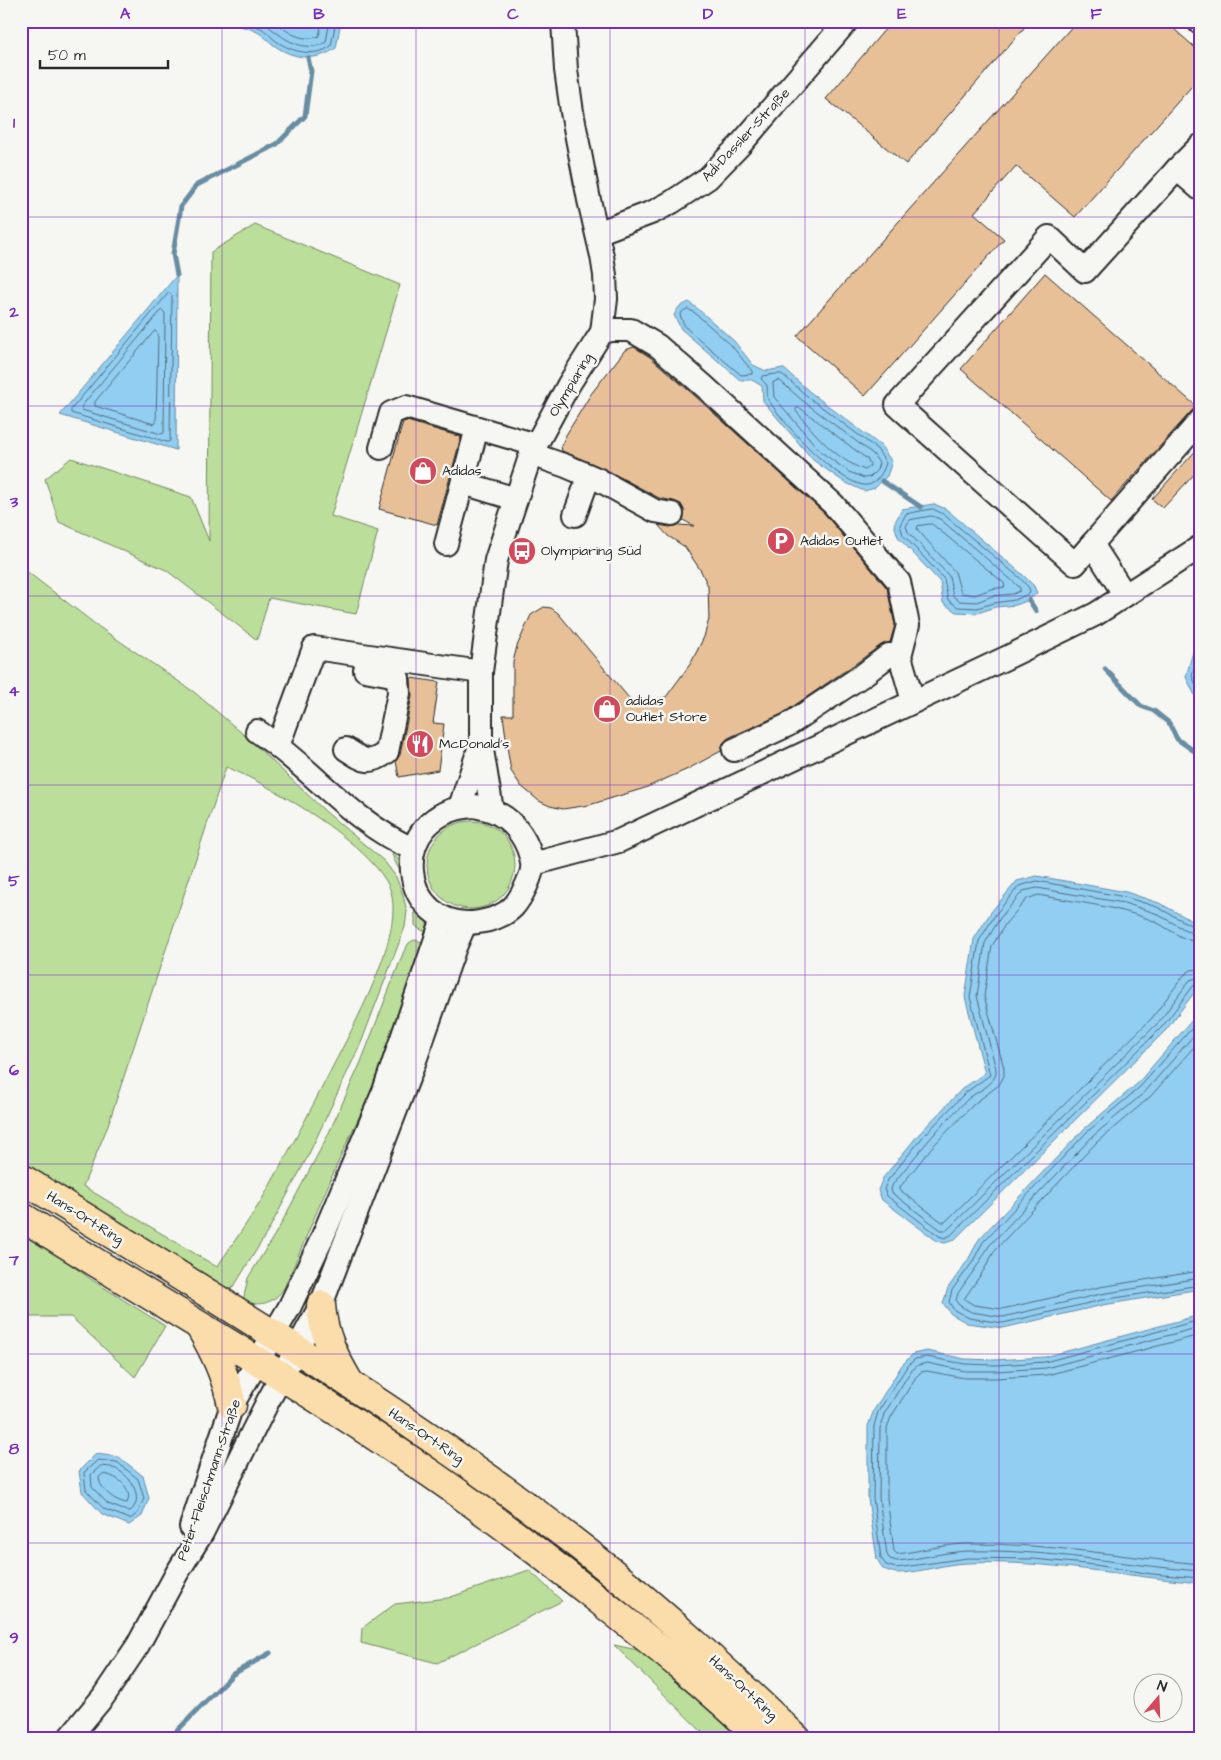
<svg xmlns="http://www.w3.org/2000/svg" width="1221" height="1760" font-family="'Architects Daughter',sans-serif">
<rect width="100%" height="100%" fill="#f6f6f2"/>
<filter id="ink" filterUnits="userSpaceOnUse"><feTurbulence type="fractalNoise" baseFrequency=".02" numOctaves="2"/><feDisplacementMap in="SourceGraphic" scale="10" xChannelSelector="R" yChannelSelector="G"/><feConvolveMatrix kernelMatrix="1 2 1 2 8 2 1 2 1" color-interpolation-filters="sRGB"/></filter>
<g filter="url(#ink)">
<g fill="#bbdf9a" stroke="#738562" fill-rule="evenodd">
<polygon points="255,225 400,285 331,516 378,531 356,614 269,598 257,640 166,570 59,522 45,479 71,458 191,497 209,541 211,252"/>
<path d="M21,567L99,627L194,692L250,740L326,812L385,862L396,877L402,892L407,911L405,927L361,1043L307,1158L268,1231L236,1283L227,1294L21,1169ZM226,767C268,783 384,851 392,896C401,941 353,1027 332,1068C309,1113 286,1158 261,1201C247,1223 232,1245 217,1267L83,1186L107,1128Z"/>
<circle cx="471" cy="865" r="44"/>
<path d="M392,853C410,869 430,907 427,932L419,929L415,925C416,909 411,893 404,878C400,869 394,863 392,853Z"/>
<path d="M414,940L423,942L382,1068L342,1153L286,1284C277,1302 262,1308 243,1301L248,1278L280,1226L328,1135L361,1062L404,951L409,943Z"/>
<polygon points="21,1228 92,1280 165,1326 135,1377 71,1317 26,1317 21,1323"/>
<polygon points="529,1570 562,1601 437,1663 361,1643 362,1628 395,1604 448,1598"/>
<polygon points="614,1645 652,1653 747,1739 709,1739"/>
</g>
<g fill="#91cef2" stroke="#688da2">
<path d="M222,21H341L336,48C317,62 294,59 275,46C269,42 265,36 259,33C249,27 233,25 222,21Z"/>
<polygon points="177,275 176,450 60,415"/>
<polygon points="689,302 698,309 734,341 753,365 766,371 783,368 810,392 881,446 892,462 887,476 875,488 864,491 844,482 813,460 763,401 762,386 752,380 740,380 681,329 674,315 679,307"/>
<polygon points="934,504 946,509 1023,575 1034,586 1037,593 1029,600 1016,605 995,607 978,613 956,612 943,603 940,582 898,537 894,524 902,509"/>
<polygon points="1200,626 1200,706 1186,677"/>
<polygon points="1037,876 1126,892 1159,903 1200,925 1200,985 1166,1030 954,1240 945,1243 937,1241 882,1200 878,1190 883,1178 918,1135 962,1089 985,1073 965,997 974,939 991,912 1017,881"/>
<polygon points="1200,1011 1200,1289 1103,1305 1003,1328 967,1323 951,1314 943,1303 948,1288 968,1260 979,1239 1084,1129 1137,1084"/>
<path d="M1200,1315V1583C1123,1576 1046,1560 969,1563C945,1563 921,1573 897,1573C893,1573 887,1570 883,1569L877,1559L868,1499V1426L874,1410L902,1365L913,1354L927,1351L965,1359L995,1360L1045,1357Z"/>
<polygon points="96,1454 119,1457 143,1476 149,1498 142,1516 129,1525 102,1514 82,1492 79,1471"/>
</g>
<g fill="none" stroke-linecap="round" stroke-linejoin="round">
<g stroke="#546c7b" stroke-width="1">
<path d="M238,21C245,23 254,25 261,28C266,31 271,37 276,41C292,52 315,58 331,46L336,21"/>
<path d="M260,21C268,24 273,31 280,35C293,45 312,51 326,42L330,21"/>
<path d="M274,21C287,32 302,43 319,36L322,21"/>
<polygon points="169,293 172,296 170,441 167,442 71,413 71,410"/>
<polygon points="688,309 695,313 731,345 752,371 752,374 741,375 685,327 680,315 683,311"/>
<polygon points="162,310 165,313 164,433 161,434 82,410 82,406"/>
<polygon points="155,331 158,334 156,423 154,424 95,406 95,402"/>
<path d="M776,374H782L807,396L877,449L886,463C883,473 875,487 863,485C833,479 786,426 769,401C766,397 768,392 767,386C766,383 762,381 761,378L763,376Z"/>
<polygon points="779,380 803,401 873,454 879,463 877,470 870,477 864,478 849,472 821,452 774,397 773,383"/>
<path d="M797,408H800L867,459L870,464V466L865,470C835,459 816,435 796,411Z"/>
<polygon points="933,509 943,514 1020,578 1029,588 1030,593 1015,600 994,603 977,608 958,607 948,600 944,579 903,535 900,525 906,514"/>
<polygon points="932,516 940,519 1015,583 1020,588 1020,591 1013,594 992,596 977,602 959,601 953,596 949,576 908,532 906,526 910,520"/>
<polygon points="932,524 1004,583 1005,587 991,589 975,595 961,593 955,572 917,529 918,526"/>
<polyline points="1200,646 1192,676 1200,694"/>
<polyline points="1200,929 1196,928 1157,907 1125,897 1037,881 1019,886 995,915 979,941 970,997 990,1075 965,1093 922,1138 888,1180 884,1189 887,1196 939,1236 945,1238 951,1235 1162,1027 1194,985 1200,983"/>
<path d="M1200,935L1193,934L1155,913L1124,903L1037,888L1023,891L1000,918L985,943L977,996L996,1069C997,1085 978,1090 968,1099C940,1125 917,1154 893,1184L891,1189L892,1193L941,1230H947L1158,1023L1190,980L1200,977"/>
<path d="M1200,942C1182,942 1167,926 1151,920C1116,906 1075,902 1038,895L1027,899L1006,923L992,946L984,996L1004,1068V1076L999,1085L974,1104L932,1147L900,1187V1190L942,1222H945L1152,1018L1184,975L1191,970L1200,969"/>
<polyline points="1200,1019 1140,1087 1087,1132 983,1242 972,1263 952,1290 949,1302 954,1310 969,1318 1003,1323 1102,1300 1200,1285"/>
<polyline points="1200,1028 1145,1092 1092,1137 989,1246 977,1266 958,1293 956,1301 959,1305 971,1312 1003,1317 1101,1294 1200,1278"/>
<polyline points="1200,1040 1150,1097 1097,1142 995,1250 984,1270 964,1299 974,1305 1002,1309 1100,1287 1200,1271"/>
<polyline points="1200,1320 1045,1362 995,1365 965,1364 927,1357 915,1359 906,1368 878,1412 874,1426 873,1498 881,1558 886,1565 896,1568 967,1558 1034,1559 1095,1565 1152,1574 1200,1578"/>
<path d="M1200,1327L1046,1368L996,1371H965L927,1363L918,1365L910,1372L884,1414L880,1428L879,1498L887,1555L890,1559L897,1561C920,1559 944,1552 968,1551C1046,1549 1123,1565 1200,1571"/>
<path d="M1200,1335L1047,1375L996,1378H964L927,1371L921,1372L916,1377L891,1417L887,1428V1498L894,1551L897,1554C921,1551 945,1544 969,1544C1047,1543 1122,1557 1200,1564"/>
<polygon points="98,1460 117,1462 138,1479 144,1498 138,1513 130,1519 104,1509 86,1490 84,1473"/>
<path d="M101,1466C105,1467 110,1466 113,1468C129,1472 147,1500 129,1512L108,1504L92,1487L91,1475Z"/>
<path d="M103,1474C116,1475 134,1488 127,1503C116,1502 100,1490 99,1478Z"/>
</g>
<g stroke="#688da2" stroke-width="5">
<polyline points="177,275 173,254 181,206 197,185 277,144 305,116 311,71 308,58"/>
<polyline points="882,481 921,507"/>
<polyline points="1029,600 1036,611"/>
<polyline points="1105,669 1141,706 1154,711 1169,723 1177,739 1197,753 1200,764"/>
<polyline points="169,1739 233,1674 270,1653"/>
</g>
</g>
<g fill="#e8c098" stroke="#2b2b2b">
<polygon points="892,21 1030,21 906,164 826,99"/>
<polygon points="1077,21 1165,21 1200,52 1200,77 1075,217 1016,166 974,213 1004,239 865,396 797,336"/>
<polygon points="1045,273 1196,406 1111,501 961,369"/>
<polygon points="634,347 650,357 695,396 824,513 887,588 895,625 890,642 881,645 855,664 782,714 728,738 723,743 721,751 688,769 645,788 589,805 563,809 550,806 539,801 521,786 511,771 508,753 503,715 513,715 513,662 517,646 531,615 544,607 551,608 558,613 633,703 666,697 691,663 704,637 709,619 708,586 701,571 685,547 668,536 658,525 670,527 679,525 694,526 683,520 684,510 681,504 674,501 659,498 605,469 562,451 561,446 566,435 591,394 625,350"/>
<polygon points="407,421 461,437 437,525 379,509 403,422"/>
<polygon points="1200,446 1200,468 1163,508 1152,499"/>
<polygon points="411,678 439,682 433,723 444,724 438,770 399,777 396,761 400,755 412,696"/>
</g>
<g fill="none" stroke-linecap="round" stroke-linejoin="round">
<defs>
<g id="minor">
<polyline points="1198,21 1200,23"/>
<polyline points="1200,146 1177,169 1200,189"/>
<polyline points="597,233 653,212 672,202 708,178 740,145 847,21"/>
<polyline points="602,332 612,330 631,330 658,346 704,386 833,504 899,582 908,625 900,656 913,701"/>
<polyline points="381,448 391,413 406,407 536,445"/>
<polyline points="531,454 566,466 599,480 655,511 672,514"/>
<polyline points="463,483 516,499"/>
<polyline points="575,515 589,476"/>
<polyline points="446,544 477,428"/>
<polyline points="1092,544 1075,564 897,405 1049,237 1085,271 1177,169"/>
<polyline points="1125,595 1092,544 1200,421"/>
<path d="M257,731C311,767 352,823 413,849"/>
<polyline points="278,746 314,648 481,672"/>
<path d="M346,749C363,760 369,766 387,752L399,693L398,678L392,675L365,670"/>
<polyline points="734,750 788,725 863,675 889,655 900,656"/>
<path d="M474,806C482,808 491,809 499,814C516,823 529,843 532,863C534,874 521,898 513,907C504,916 492,920 479,922C399,935 382,812 474,806Z"/>
<polyline points="460,807 480,746"/>
<polyline points="492,810 481,744 481,672 496,560 531,454 569,384 602,332 606,299 605,275 602,256 589,200 572,112 566,70 563,21"/>
<polyline points="533,864 619,841 1008,657 1096,614 1200,547"/>
<polyline points="191,1527 232,1405 289,1308 320,1243 384,1091 443,918"/>
<polyline points="68,1739 103,1697 138,1645 177,1573 202,1533 268,1401 321,1305 414,1063 455,947 465,924"/>
</g>
<g id="major">
<path d="M21,1178C207,1293 396,1405 569,1538C650,1600 724,1669 797,1739"/>
<path d="M21,1216C151,1298 285,1374 412,1461C475,1503 536,1550 595,1597C653,1643 709,1688 762,1739"/>
<path d="M321,1305C323,1334 334,1357 349,1382"/>
<path d="M200,1327C215,1352 226,1376 232,1405"/>
</g>
</defs>
<use href="#minor" stroke="#2b2b2b" stroke-width="26"/>
<use href="#major" stroke="#2b2b2b" stroke-width="31"/>
<use href="#minor" stroke="#f6f6f2" stroke-width="22"/>
<use href="#major" stroke="#fbddab" stroke-width="28"/>
</g>
</g>
<path fill="none" stroke="#7b2cbf" stroke-width="1" stroke-opacity="0.55" d="M222,21V1739M416,21V1739M610,21V1739M805,21V1739M999,21V1739M21,217H1200M21,406H1200M21,596H1200M21,785H1200M21,975H1200M21,1164H1200M21,1354H1200M21,1543H1200"/>
<defs>
<symbol id="shop-disc" viewBox="-11 -11 22 22"><circle r="9.5" fill="#d1495b" stroke="#f6f6f2"/><path d="M-5-2.5h2.3a2.7 3.5 0 0 1 5.4 0H5L5.5 6h-11ZM-1.5-2.5h3a1.5 2.3 0 0 0-3 0Z" fill="#fff"/></symbol>
<symbol id="parking-disc" viewBox="-11 -11 22 22"><circle r="9.5" fill="#d1495b" stroke="#f6f6f2"/><path d="M-3.5-5.5H1a3.5 3.5 0 0 1 0 7H-1V5.5H-3.5ZM-1-3.4V-.6H.8a1.4 1.4 0 0 0 0-2.8Z" fill="#fff"/></symbol>
<symbol id="bus-disc" viewBox="-11 -11 22 22"><circle r="9.5" fill="#d1495b" stroke="#f6f6f2"/><path d="M-5-6H5V4H4V6H2V4H-2V6H-4V4H-5ZM-3.5-4V0h7V-4ZM-3.5 1.2v1.5H-2V1.2ZM2 1.2v1.5H3.5V1.2Z" fill="#fff"/></symbol>
<symbol id="restaurant-disc" viewBox="-11 -11 22 22"><circle r="9.5" fill="#d1495b" stroke="#f6f6f2"/><path d="M-5-6h1v4h1v-4h1v4h1v-4h1v5L-1.5 .5V6h-2V.5L-5-1ZM5-6V6H3V1.5H1.5Q1.5-4 5-6Z" fill="#fff"/></symbol>
</defs>
<g fill-rule="evenodd">
<use href="#shop-disc" x="407" y="455" width="32" height="32"/>
<use href="#parking-disc" x="765" y="525" width="32" height="32"/>
<use href="#bus-disc" x="506" y="535" width="32" height="32"/>
<use href="#shop-disc" x="591" y="693" width="32" height="32"/>
<use href="#restaurant-disc" x="404" y="728" width="32" height="32"/>
</g>
<g text-anchor="middle" dominant-baseline="central" stroke-width="5" stroke-linejoin="round" paint-order="stroke">
<g font-size="14" fill="#2b2b2b" stroke="#f6f6f2">
<text transform="translate(746 135) rotate(-47)">Adi-Dassler-Straße</text>
<text transform="translate(571 385) rotate(-59)">Olympiaring</text>
<text transform="translate(85 1218) rotate(32)">Hans-Ort-Ring</text>
<text transform="translate(426 1436) rotate(34)">Hans-Ort-Ring</text>
<text transform="translate(209 1480) rotate(-71)">Peter-Fleischmann-Straße</text>
<text transform="translate(743 1688) rotate(43)">Hans-Ort-Ring</text>
</g>
<g font-size="14" fill="#2b2b2b" stroke="#f6f6f2" text-anchor="start">
<text x="442" y="471">Adidas</text>
<text x="800" y="541">Adidas Outlet</text>
<text x="541" y="551">Olympiaring Süd</text>
<text x="626" y="701">adidas<tspan x="626" dy="16">Outlet Store</tspan></text>
<text x="439" y="744">McDonald's</text>
</g>
</g>
<rect width="1221" height="1760" fill="none" stroke="#f6f6f2" stroke-width="55"/>
<g transform="translate(1158 1698) rotate(19)"><circle r="24" fill="#f6f6f2" stroke="#a5a5a2"/>
<path d="M0-4L9 19L0 12L-9 19Z" fill="#d1495b"/>
<text y="-8" font-size="14" font-weight="bold" text-anchor="middle" fill="#2b2b2b">N</text>
</g>
<path d="M40 60v8h128v-8" fill="none" stroke="#2b2b2b" stroke-width="2.5"/>
<text x="48" y="60" font-size="15" fill="#2b2b2b" stroke="#f6f6f2" stroke-width="4" paint-order="stroke">50 m</text>
<rect x="28" y="28" width="1166" height="1704" fill="none" stroke="#7b2cbf" stroke-width="2"/>
<g font-size="16" text-anchor="middle" font-weight="bold" fill="#7b2cbf">
<text x="125" y="19">A</text>
<text x="319" y="19">B</text>
<text x="513" y="19">C</text>
<text x="708" y="19">D</text>
<text x="902" y="19">E</text>
<text x="1096" y="19">F</text>
<text x="14" y="128">1</text>
<text x="14" y="317">2</text>
<text x="14" y="507">3</text>
<text x="14" y="696">4</text>
<text x="14" y="886">5</text>
<text x="14" y="1075">6</text>
<text x="14" y="1265">7</text>
<text x="14" y="1454">8</text>
<text x="14" y="1643">9</text>
</g>
</svg>
